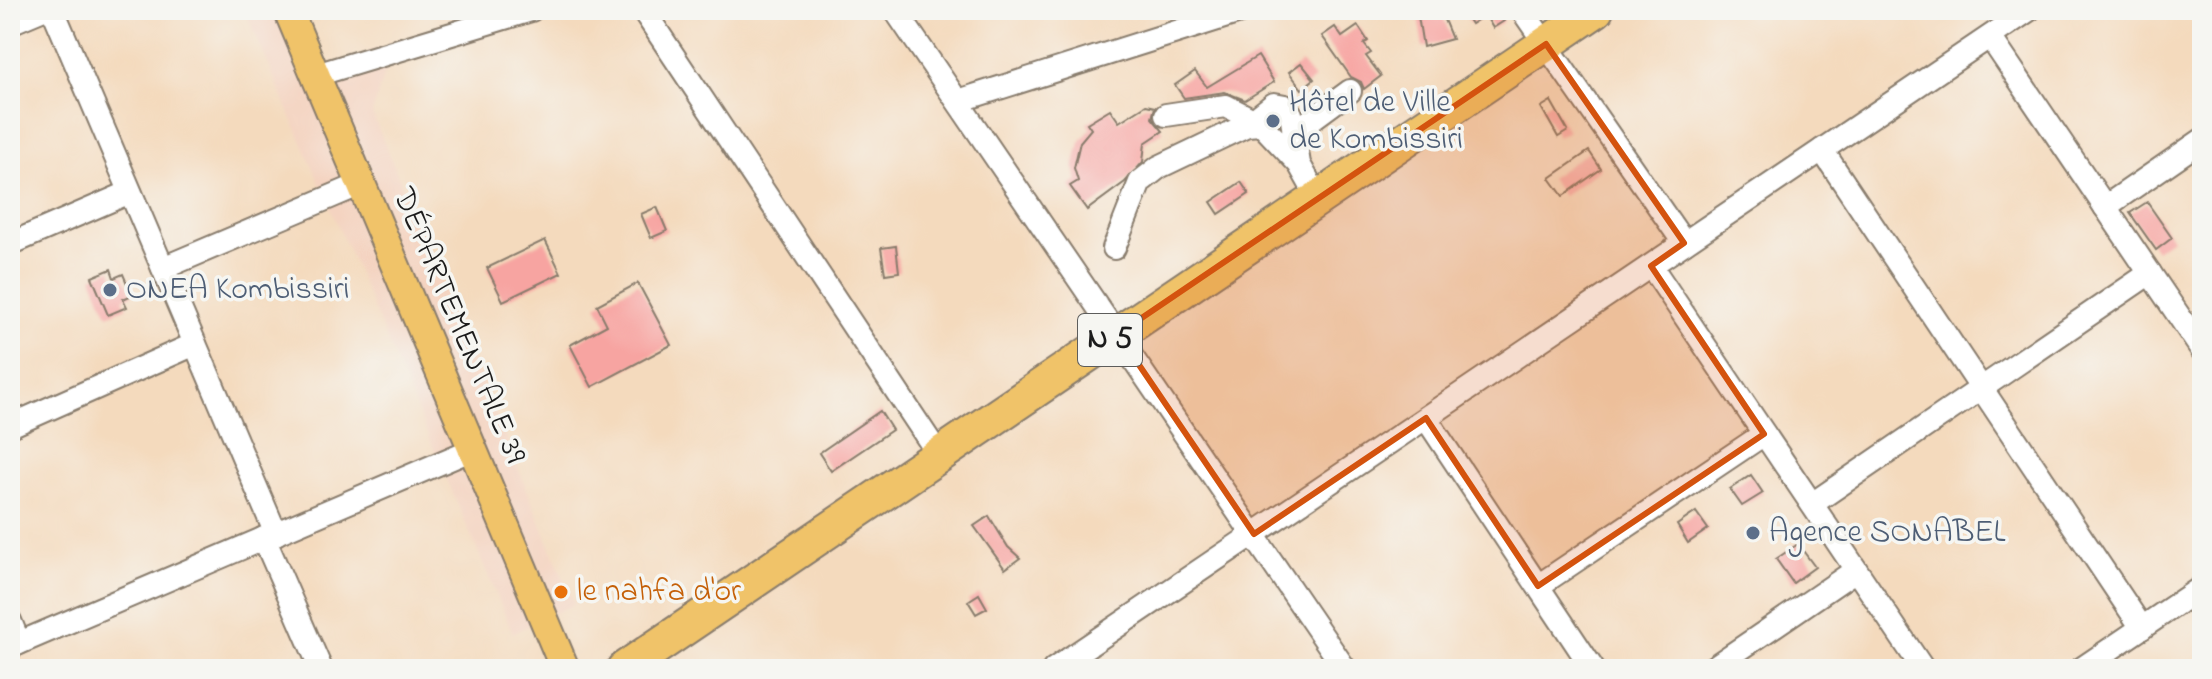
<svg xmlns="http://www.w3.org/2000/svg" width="2212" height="679" font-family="'Indie Flower',sans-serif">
<rect width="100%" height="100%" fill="#f6f6f2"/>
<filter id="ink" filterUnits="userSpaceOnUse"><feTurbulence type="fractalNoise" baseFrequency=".0125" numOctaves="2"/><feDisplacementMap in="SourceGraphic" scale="16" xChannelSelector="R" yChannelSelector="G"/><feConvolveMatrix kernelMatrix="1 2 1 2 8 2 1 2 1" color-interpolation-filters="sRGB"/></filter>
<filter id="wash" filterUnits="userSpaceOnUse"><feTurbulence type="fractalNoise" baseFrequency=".006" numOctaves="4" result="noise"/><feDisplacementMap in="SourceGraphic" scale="32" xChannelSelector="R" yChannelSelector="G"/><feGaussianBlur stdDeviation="1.8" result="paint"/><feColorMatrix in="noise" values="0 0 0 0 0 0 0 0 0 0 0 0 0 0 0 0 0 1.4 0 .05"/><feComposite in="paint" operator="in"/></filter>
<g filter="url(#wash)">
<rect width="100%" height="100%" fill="#f4dabd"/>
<polygon fill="#f4d3c0" points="245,10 288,10 316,75 391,52 372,113 574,604 513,633"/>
<g id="blocks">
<g fill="#f7a4a1">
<polygon points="1417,10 1440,10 1452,39 1423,47"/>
<polygon points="1462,10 1498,10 1504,21 1493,28 1485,15 1471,24"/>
<polygon points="1358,26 1368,41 1364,44 1371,53 1366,56 1381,76 1364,89 1361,82 1351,77 1322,36 1335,27 1342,37"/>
<polygon points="1258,56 1274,82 1245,100 1225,92 1184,98 1175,85 1195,71 1207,87"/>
<polygon points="1301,63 1314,79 1302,89 1289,72"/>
<polygon points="1551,101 1568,131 1558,137 1541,107"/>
<polygon points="1146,105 1155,107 1152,118 1163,131 1145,143 1143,162 1125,182 1087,210 1070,186 1078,181 1074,168 1080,142 1091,129 1087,123 1110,109 1119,122"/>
<polygon points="1589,151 1601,169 1563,196 1550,178"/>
<polygon points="1241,182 1249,194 1219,214 1211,202"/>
<polygon points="2147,202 2172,238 2156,250 2130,213"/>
<polygon points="657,207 667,231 651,238 641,214"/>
<polygon points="545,240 561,273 503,301 487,268"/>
<polygon points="896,246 899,272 885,274 881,248"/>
<polygon points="111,269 114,278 123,274 132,295 123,299 127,307 108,315 92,277"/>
<polygon points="638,283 671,345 592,387 570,345 607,325 597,305"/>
<polygon points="880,411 892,430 831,471 819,453"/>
<polygon points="1751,475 1763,493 1742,506 1730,489"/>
<polygon points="1696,512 1708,529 1688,543 1677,525"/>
<polygon points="989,516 1008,547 1020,558 1005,569 974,526"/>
<polygon points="1798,544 1815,567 1793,583 1776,559"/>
<polygon points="979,594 987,608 976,614 968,601"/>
</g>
</g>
</g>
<g filter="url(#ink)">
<use href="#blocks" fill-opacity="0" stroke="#887b6c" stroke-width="2"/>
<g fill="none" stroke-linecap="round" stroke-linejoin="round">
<defs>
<g id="minor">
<polyline points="53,10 276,534"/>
<polyline points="643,10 939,455"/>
<polyline points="895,10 1345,669"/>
<polyline points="1522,10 1684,243"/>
<polyline points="10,23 41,10"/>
<polyline points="1990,37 2202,350"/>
<polyline points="316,75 531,10"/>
<polyline points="958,101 1246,10"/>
<polyline points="1166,115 1226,106 1261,124"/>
<polyline points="1293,133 1350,91"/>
<polyline points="1822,150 2142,628"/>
<polyline points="1299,164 1261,124 1260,115 1274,104 1285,106 1291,114 1299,164 1318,198"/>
<polyline points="2105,207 2202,140"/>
<polyline points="10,244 130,192"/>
<polyline points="1114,248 1140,182 1159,167 1247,125 1261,124"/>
<polyline points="1651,266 1923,669"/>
<polyline points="163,268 361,184"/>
<polyline points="1426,418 1593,669"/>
<polyline points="10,426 195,344"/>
<polyline points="1812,504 2150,273"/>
<polyline points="264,538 321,669"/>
<polyline points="1538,586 1764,434"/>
<polyline points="10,621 19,643"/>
<polyline points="10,647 473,449"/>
<polyline points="1054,669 2029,10"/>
<polyline points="1711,669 1856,570"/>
<polyline points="2081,669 2202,587"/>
</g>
<polyline id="major" points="288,10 565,669"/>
<polyline id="highway" points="624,669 1596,10"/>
</defs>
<use href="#minor" stroke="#887b6c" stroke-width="26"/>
<use href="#major" stroke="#887b6c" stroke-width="32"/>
<use href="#highway" stroke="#887b6c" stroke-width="38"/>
<use href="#minor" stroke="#fff" stroke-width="22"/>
<use href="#major" stroke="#f0c369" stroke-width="28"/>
<use href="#highway" stroke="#f0c369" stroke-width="34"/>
</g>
</g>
<path fill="#d4530e" fill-opacity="0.2" stroke="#d4530e" stroke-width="6" stroke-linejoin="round" d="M1546,44L1684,243L1651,266L1764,434L1538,586L1426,418L1254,534L1118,334Z"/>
<g fill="#5c6f8a" stroke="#f6f6f2" stroke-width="3">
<circle cx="1273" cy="121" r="8"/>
<circle cx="110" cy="290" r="8"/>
<circle cx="1753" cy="533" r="8"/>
</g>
<circle fill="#e8710a" stroke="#f6f6f2" stroke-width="3" cx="561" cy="592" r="8"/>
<g text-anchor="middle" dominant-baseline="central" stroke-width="7" stroke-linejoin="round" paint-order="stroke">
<rect fill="#f6f6f2" stroke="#5d5d5c" stroke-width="2" x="1078" y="314" width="64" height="52" rx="6"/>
<g font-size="30" font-weight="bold" fill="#1c1c1c">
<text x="1110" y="340">N 5</text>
</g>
<g font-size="32" fill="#4e5e75" stroke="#f6f6f2" text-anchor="start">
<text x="1289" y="103">Hôtel de Ville<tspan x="1289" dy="37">de Kombissiri</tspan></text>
<text x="126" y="290">ONEA Kombissiri</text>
<text x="1769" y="533">Agence SONABEL</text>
</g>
<g font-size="32" fill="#1c1c1c" stroke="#f6f6f2">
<text transform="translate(458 326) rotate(67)">DÉPARTEMENTALE 39</text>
</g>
<g font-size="32" fill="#c56008" stroke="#f6f6f2" text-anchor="start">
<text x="577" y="592">le nahfa d'or</text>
</g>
</g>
<rect width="2212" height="679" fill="none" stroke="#f6f6f2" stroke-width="40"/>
</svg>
